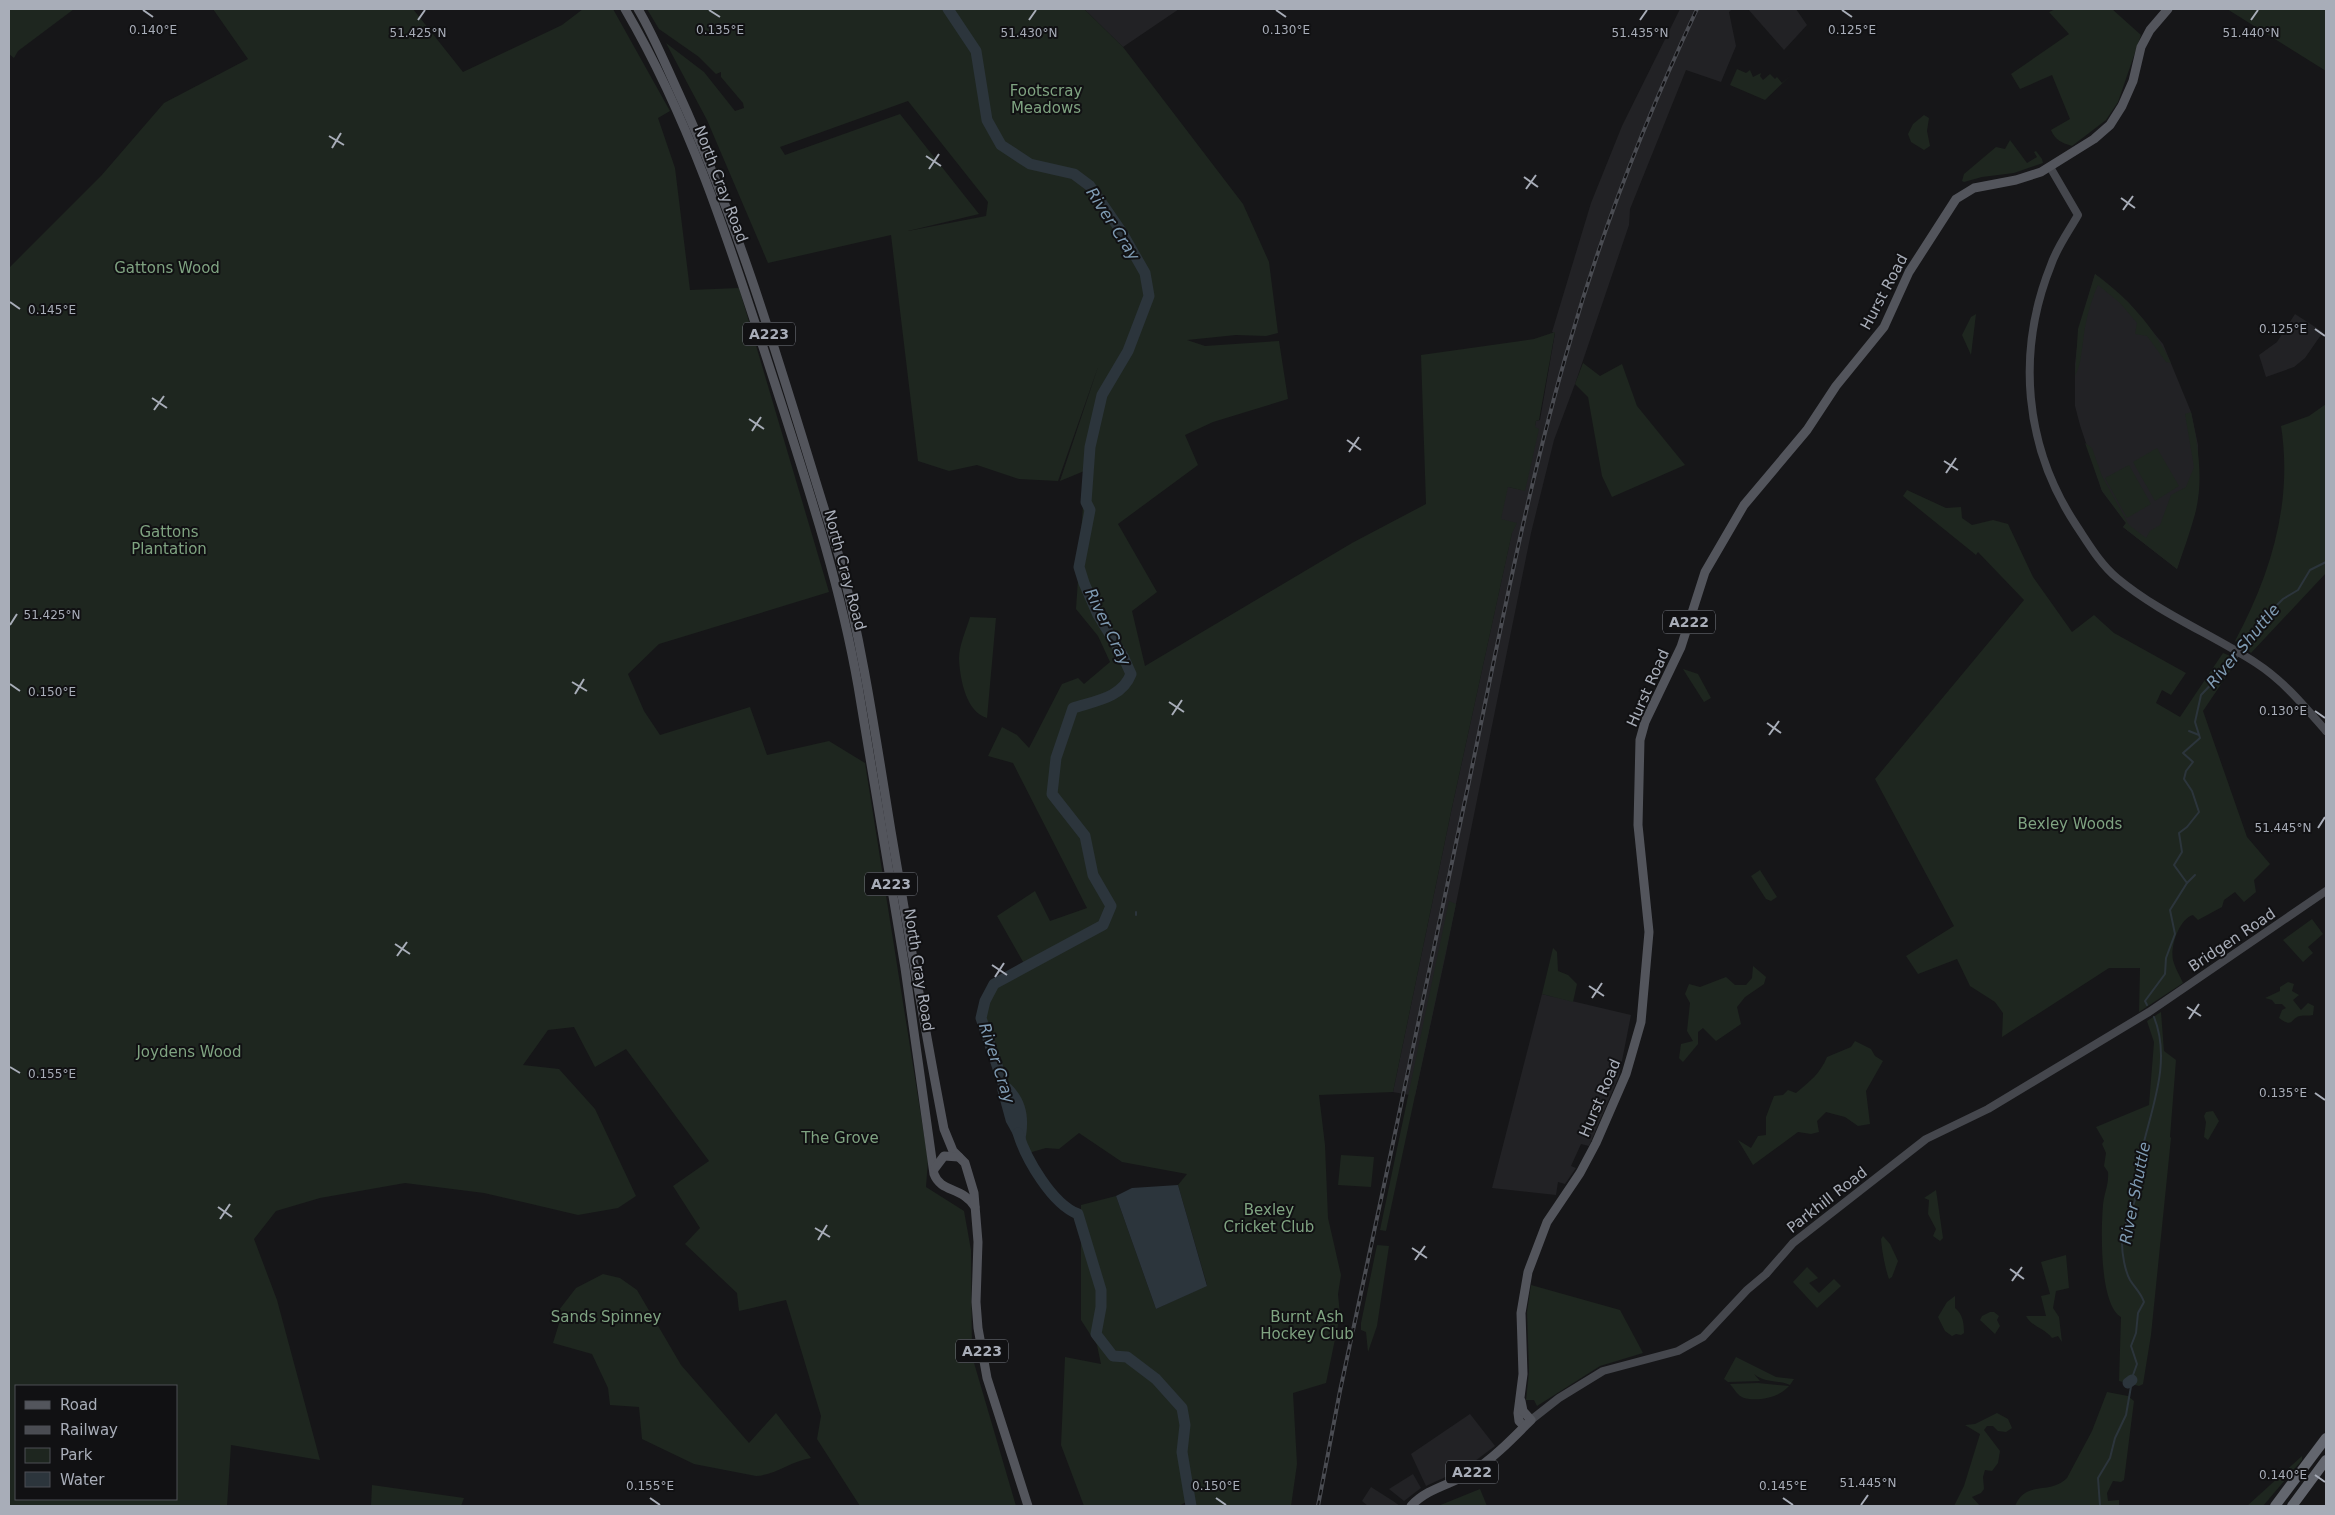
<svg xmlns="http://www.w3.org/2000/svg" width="2335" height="1515" font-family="'DejaVu Sans',sans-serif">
<rect width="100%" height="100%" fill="#161618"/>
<g fill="#222225">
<polygon points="1084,9 1179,9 1123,47"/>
<polygon points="1680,9 1732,9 1729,12 1736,46 1721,82 1686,70 1630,209 1629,225 1575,384 1554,440 1531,533 1446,953 1415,1096 1393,1092 1451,812 1512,532 1493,521 1500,485 1522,490 1536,421 1540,420 1555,333 1552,332 1591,203 1622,126"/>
<polygon points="1748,9 1796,9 1807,25 1784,50"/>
<polygon points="2095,274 2128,302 2163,344 2191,412 2198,445 2198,483 2195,513 2177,569 2123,527 2126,523 2102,491 2080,425 2075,406 2075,364 2079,329"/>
<polygon points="2295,314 2323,332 2305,358 2294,367 2266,377 2259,355 2277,342"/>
<polygon points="1542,994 1631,1015 1619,1076 1589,1146 1581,1144 1571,1166 1576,1168 1565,1184 1558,1182 1556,1195 1492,1188"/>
<polygon points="1470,1414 1495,1446 1467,1467 1426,1486 1411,1454"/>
<polygon points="1413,1474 1421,1488 1404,1501 1389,1489"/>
<polygon points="1371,1487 1393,1501 1400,1506 1368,1506 1362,1501"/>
</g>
<g fill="#1e261f" fill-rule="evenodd">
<polygon points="9,9 74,9 18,51 14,58 9,54"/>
<path d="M213,9H413L463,72L562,25L583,9H613L670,111L658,118L675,168L690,290L739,288L829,592L659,644L628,674L644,711L660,735L750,707L767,755L829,741L865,763L928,1160L926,1187L964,1211L971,1250L972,1356L1016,1506H860L817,1439L821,1416L786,1300L739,1311L737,1293L685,1244L700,1228L673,1186L709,1161L626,1049L595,1067L574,1027L548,1030L523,1065L559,1069L595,1109L636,1196L618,1208L578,1215L484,1193L405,1183L320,1198L276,1211L254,1239L277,1300L320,1460L231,1445L227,1506H9V268L101,176L164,103L248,59ZM16,1386H176V1499H16Z"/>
<path d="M647,9H1084L1123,47L1243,204L1269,262L1278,333L1266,336L1236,335L1187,340L1205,346L1279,341L1288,399L1213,422L1185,435L1198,465L1118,524L1157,592L1132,611L1145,666L1352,543L1426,504L1421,355L1534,339L1555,332L1539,420L1536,421L1535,427L1539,429L1525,491L1508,487L1501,519L1517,523L1512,533L1451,812L1393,1092L1319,1095L1325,1145L1328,1218L1341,1275L1338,1294L1340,1315L1326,1383L1293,1393L1297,1464L1291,1506H1196L1193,1498L1179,1506H1084L1061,1445L1065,1357L1101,1364L1097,1345L1081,1320V1205L1116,1196L1156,1309L1207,1285L1178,1185L1187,1174L1122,1162L1079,1133L1059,1149L1046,1148L1025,1154L1002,1077L981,1018L985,1001L994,984L1026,967L997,916L1035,891L1050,921L1087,908L1013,763L988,756L1002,727L1017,735L1029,748L1062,684L1078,678L1084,684L1110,662L1098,636L1076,609L1085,476L1090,482L1094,467L1060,481L1098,367L1058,481L1019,479L977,465L949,471L918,461L891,235L768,263L707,120L666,43L704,72L735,111L744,108L743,103L721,77V72L716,74L699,57L659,29ZM908,101L988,202L986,216L908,231L979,214L900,114L785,155L780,147Z"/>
<path d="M2056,9H2112L2141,35L2118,102L2106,120L2072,146C2062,143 2055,140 2051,130L2070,119L2052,75L2020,89L2011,74L2069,34L2049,12Z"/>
<polygon points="2226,9 2326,9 2326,71 2227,9"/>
<polygon points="1737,69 1746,73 1750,70 1753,77 1761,73 1760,76 1763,80 1770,74 1775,79 1777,77 1782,83 1790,76 1765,100 1730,85"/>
<polygon points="1924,115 1929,118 1927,131 1930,146 1924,150 1911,142 1908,134 1913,124"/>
<polygon points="2010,140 2027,163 2037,157 2034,152 2036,151 2042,159 2043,163 2014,173 1982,177 1964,182 1962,181 1964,174 1996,147 2005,149"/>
<path d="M2095,274C2126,296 2155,328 2171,363L2166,362L2147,336L2135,334L2137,323L2120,303L2098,285C2090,303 2085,322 2083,342C2081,354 2081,364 2075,376L2078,329Z"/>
<polygon points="1976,314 1971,355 1962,335 1971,317"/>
<polygon points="1583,363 1600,376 1622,364 1637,406 1685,465 1612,497 1602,476 1588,397 1575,384"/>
<path d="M2326,404V573L2251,653L2235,641C2271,574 2293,502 2281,426L2309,416Z"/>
<path d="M2191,412C2198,444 2204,481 2195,514C2190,533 2183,551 2177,569L2123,527L2126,523L2102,491L2085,443L2092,448L2102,476L2129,525L2146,538L2150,531L2160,525L2171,495L2186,487L2194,467L2185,414Z"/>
<polygon points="2157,448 2179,486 2155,501 2133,462"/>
<polygon points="2129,465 2151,504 2127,518 2105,478"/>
<path d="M1907,490L1946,508L1961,507L1962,518L1972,525L1993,520L2008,524L2033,577L2072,632L2094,615L2114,633L2186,673L2171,695L2162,690L2156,703L2180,717L2223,653L2238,659L2203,711L2247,837L2270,864L2254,880L2256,892L2244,902L2235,892L2224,900L2222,907L2198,920L2193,915C2179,919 2170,947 2173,960C2175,968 2180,976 2183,983L2139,1012L2140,968H2109L2002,1037L2003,1013L1995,1002L1970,986L1957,959L1918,974L1906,956L1954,926L1875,779L2024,600L1978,552L1976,555L1903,496Z"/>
<path d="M970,617L996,618L987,718C966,712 960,679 959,659C959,645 966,631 970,617Z"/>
<polygon points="1683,669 1698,674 1711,698 1704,702"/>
<polygon points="1760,870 1777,897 1771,901 1766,899 1751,876"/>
<polygon points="1449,901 1456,904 1386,1231 1380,1230"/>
<polygon points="2312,919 2323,934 2308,947 2313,953 2303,962 2283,940"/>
<polygon points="1553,948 1557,952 1558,971 1568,975 1577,984 1573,1002 1542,994"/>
<polygon points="1753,966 1766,977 1764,984 1745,997 1737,1007 1741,1024 1716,1041 1703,1028 1698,1032 1698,1044 1683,1062 1679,1058 1681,1044 1693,1041 1687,1031 1690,1003 1685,994 1689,984 1700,987 1726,977 1735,985 1746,985 1752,978"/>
<path d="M2288,982L2294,984L2292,991L2299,995L2293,1000L2301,1010L2308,1003L2314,1006L2313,1015C2309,1016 2304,1015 2300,1016C2290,1018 2294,1029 2279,1018L2282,1010L2286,1008L2282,1004H2275L2272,1000L2265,998L2280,991V987Z"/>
<path d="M2161,1012L2164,1051L2176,1060L2170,1137L2171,1138L2151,1335L2143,1384L2139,1386L2119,1381L2121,1317C2099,1304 2101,1229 2103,1205C2104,1193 2109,1185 2108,1172L2104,1166L2106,1153L2102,1144L2104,1141L2096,1127L2149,1105L2154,1042L2147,1021Z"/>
<path d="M1855,1041L1871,1049L1875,1056L1883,1061L1866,1091L1870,1124L1858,1126L1845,1117L1826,1112L1817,1121L1819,1132L1811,1134L1798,1132L1753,1165L1738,1140L1751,1148L1758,1136L1766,1135V1117L1774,1096L1783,1095L1788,1090L1796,1093C1810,1081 1820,1074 1827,1057L1851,1047Z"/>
<polygon points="2213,1111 2219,1121 2208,1140 2204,1137 2206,1122 2204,1116 2206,1112"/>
<polygon points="1341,1155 1374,1157 1371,1187 1338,1185"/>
<polygon points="1936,1190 1943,1238 1940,1241 1933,1236 1936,1229 1928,1214 1929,1200 1924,1198"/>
<path d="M1883,1236L1890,1244L1898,1261L1892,1277L1889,1279C1885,1268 1882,1251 1881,1239Z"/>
<polygon points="1377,1245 1389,1246 1377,1326 1368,1352 1366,1332 1361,1330 1361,1323"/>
<path d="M2066,1255L2069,1288L2056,1291L2053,1308L2059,1317L2062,1342L2058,1336L2052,1338C2044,1328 2032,1327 2026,1316H2046L2041,1296L2050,1294L2041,1262Z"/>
<polygon points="1807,1267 1818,1278 1809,1283 1819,1293 1834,1279 1841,1286 1817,1308 1793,1282"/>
<path d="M603,1274L620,1278L637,1290L681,1365L749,1443L776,1413L811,1458C791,1461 776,1475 756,1476L694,1464L642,1439L639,1407L610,1405L608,1388L592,1354L553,1343L561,1317L559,1310L576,1288Z"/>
<polygon points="1531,1285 1620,1310 1643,1353 1600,1366 1537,1406 1534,1400 1526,1400 1529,1372 1527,1312"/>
<path d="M1955,1296V1308C1963,1314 1964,1324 1964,1333L1961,1335L1956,1334L1952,1336L1945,1331L1938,1317L1947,1302Z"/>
<polygon points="1990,1312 1994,1312 1999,1316 1997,1320 2000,1326 1995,1334 1980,1320 1982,1316"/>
<path d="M1736,1357L1776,1377L1794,1379L1790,1385C1775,1379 1767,1384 1754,1374L1760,1381L1728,1382L1724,1379Z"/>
<path d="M1758,1383L1789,1386C1780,1397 1758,1402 1744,1398C1738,1396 1734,1389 1730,1384Z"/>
<path d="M2107,1392L2128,1396L2134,1401L2124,1480L2121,1482L2113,1481L2107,1493L2108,1501L2119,1500V1506H2015C2026,1479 2049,1496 2067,1478L2092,1431Z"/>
<polygon points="1997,1413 2008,1419 2012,1428 2006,1432 1998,1431 1993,1426 1987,1426 1984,1430 2000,1451 1998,1463 1992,1471 1985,1470 1983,1477 1984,1489 1981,1493 1972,1497 1980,1506 1954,1506 1964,1486 1980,1434 1965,1425 1975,1424"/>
<polygon points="2302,1456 2302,1460 2263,1506 2247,1506"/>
<polygon points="372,1485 464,1498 461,1506 371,1506"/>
<polygon points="1480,1489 1487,1506 1438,1506"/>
</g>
<g fill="#2c353c">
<path d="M1002,1077C1027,1095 1031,1117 1024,1146L1020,1147L1006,1122L997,1089Z"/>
<polygon points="1178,1185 1207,1286 1156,1309 1116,1196 1132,1188"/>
</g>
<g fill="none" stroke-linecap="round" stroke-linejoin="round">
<g stroke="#2c353c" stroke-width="2">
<polyline points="2240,652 2265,617 2283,599 2298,590 2310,570 2326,562"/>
<polyline points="2189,731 2199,735"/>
<polyline points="2187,883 2174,865 2182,852 2179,833 2187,827 2199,812 2192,791 2184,779 2186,771 2193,762 2183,753 2200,738 2195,722 2201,695 2238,656"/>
<polyline points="1136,912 1136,915"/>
<polyline points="2147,1005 2145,1001 2165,974 2166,958 2175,934 2170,910 2187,883 2195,875"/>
<path d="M2100,1506L2098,1478L2110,1458L2115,1438L2126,1415L2133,1375L2137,1364L2131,1346L2136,1333L2138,1313L2144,1302C2141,1293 2135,1288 2130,1280C2125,1271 2122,1254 2122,1243C2122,1224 2134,1210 2137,1192C2139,1180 2139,1167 2141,1154C2151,1109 2172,1062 2154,1017"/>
</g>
<g stroke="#2c353c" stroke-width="11">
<path d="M948,9L976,51L987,120L1001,145L1030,164L1074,174L1090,186L1121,231L1145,273L1149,296L1128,351L1102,395L1090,447L1086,502L1090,510L1079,567L1084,583L1098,615L1123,656L1131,674C1122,698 1095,701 1073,708L1056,758L1052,794L1085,836L1093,875L1111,906L1103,925L994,984L985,1001L981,1018L1006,1092"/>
<path d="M1018,1133C1026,1159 1052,1204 1078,1214L1101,1290V1307L1096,1334L1113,1356L1127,1357L1156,1379L1182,1408L1185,1425L1182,1452L1191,1506"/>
<polyline points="2128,1383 2132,1380"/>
</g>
<g stroke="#45474d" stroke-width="8">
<path d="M2050,167L2078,215C2069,231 2057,247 2051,265C2016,352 2024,446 2076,525C2088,543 2100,564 2117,578C2159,613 2211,634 2256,663C2284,681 2305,707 2326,731"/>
<polyline points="1531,1420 1559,1398 1603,1371 1678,1351 1703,1337 1747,1290 1766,1274 1793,1243 1926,1139 1988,1109 2149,1012 2326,891"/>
</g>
<g stroke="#53555c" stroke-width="9">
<path d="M625,9C694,127 733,255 775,384C807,484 840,583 858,686L905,968L934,1174C941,1193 962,1186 975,1207"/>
<path d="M638,9C654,36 666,66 679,94C747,242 790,401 839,556C863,647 876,739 891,831C908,931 925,1030 944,1129L953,1151L965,1163L974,1193L978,1242L976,1302L978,1328L987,1378L1028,1506"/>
<polyline points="935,1168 944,1156 959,1157"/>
<polyline points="1524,1426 1519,1421 1518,1413 1523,1374 1521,1313 1528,1272 1547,1222 1580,1173 1596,1143 1626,1074 1641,1022 1649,932 1638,825 1640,740 1645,722 1681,647 1705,572 1744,505 1807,430 1836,386 1884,327 1909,272 1956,199 1974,188 2016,180 2041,172 2094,139 2110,125 2122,106 2133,81 2141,47 2150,30 2168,9"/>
<path d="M1411,1506C1427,1488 1453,1484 1472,1472C1494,1458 1513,1438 1531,1420L1523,1411L1521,1401"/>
</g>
<g stroke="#63666e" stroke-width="10">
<polyline points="2275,1506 2326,1438"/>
<polyline points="2292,1506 2326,1460"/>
</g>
<defs>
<path id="rail" d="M1318,1506L1340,1391C1385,1185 1427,978 1471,772C1501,627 1529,480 1571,338C1604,224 1647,116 1697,9"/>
</defs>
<use href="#rail" stroke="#4a4c52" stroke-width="4"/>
<use href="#rail" stroke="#111113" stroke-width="2" stroke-dasharray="5.5" stroke-linecap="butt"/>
</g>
<path fill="none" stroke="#a8adb8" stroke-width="2" d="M143,10L153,17M709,10L720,17M1276,10L1286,17M1842,10L1852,17M418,20L425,10M1029,20L1036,10M1640,20L1647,10M2251,20L2258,10M329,136L344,145M332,148L341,133M926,156L941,166M929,169L939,154M1524,177L1538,187M1526,189L1536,175M2121,198L2135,208M2123,210L2133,196M10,302L20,309M2315,329L2325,336M152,398L167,408M154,410L164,396M749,419L764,429M752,431L761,417M1347,440L1361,450M1349,452L1359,437M1944,461L1958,470M1946,473L1956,458M10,625L17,614M572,682L587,691M10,684L20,691M575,694L584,679M1169,702L1184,712M2315,711L2325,718M1172,715L1182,700M1767,723L1781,733M1769,735L1779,721M2318,828L2325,817M395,944L410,954M397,956L407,942M992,965L1007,975M995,977L1004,963M1589,986L1604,996M1592,998L1602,983M2187,1007L2201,1016M2189,1019L2199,1004M10,1067L20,1073M2315,1093L2325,1100M218,1207L232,1217M220,1219L230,1204M815,1228L830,1237M818,1240L827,1225M1412,1248L1427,1258M1415,1260L1425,1246M2010,1269L2024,1279M2012,1281L2022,1267M2315,1475L2325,1482M650,1498L660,1505M1216,1498L1226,1505M1783,1498L1793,1505M1861,1505L1868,1495"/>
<g text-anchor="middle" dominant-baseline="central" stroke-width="4" stroke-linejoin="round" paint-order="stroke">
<g fill="#111113" stroke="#7b7e86" stroke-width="1">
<rect x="743" y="322.5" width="52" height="23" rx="4"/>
<rect x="1663" y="610.5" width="52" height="23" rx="4"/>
<rect x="865" y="872.5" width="52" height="23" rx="4"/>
<rect x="956" y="1339.5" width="52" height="23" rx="4"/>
<rect x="1446" y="1460.5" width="52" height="23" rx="4"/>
</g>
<g font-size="14" font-weight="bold" fill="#a8adb8">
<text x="769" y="334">A223</text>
<text x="1689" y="622">A222</text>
<text x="891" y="884">A223</text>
<text x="982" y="1351">A223</text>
<text x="1472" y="1472">A222</text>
</g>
<g font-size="15" fill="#7fa381" stroke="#111113">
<text x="1046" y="91">Footscray<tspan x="1046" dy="17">Meadows</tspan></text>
<text x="167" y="268">Gattons Wood</text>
<text x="169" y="532">Gattons<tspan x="169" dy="17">Plantation</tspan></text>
<text x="2070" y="824">Bexley Woods</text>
<text x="189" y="1052">Joydens Wood</text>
<text x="840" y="1138">The Grove</text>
<text x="1269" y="1210">Bexley<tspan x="1269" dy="17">Cricket Club</tspan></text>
<text x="606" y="1317">Sands Spinney</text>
<text x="1307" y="1317">Burnt Ash<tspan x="1307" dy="17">Hockey Club</tspan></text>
</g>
<g font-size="15" fill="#a8adb8" stroke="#111113">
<text transform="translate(721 184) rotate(69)">North Cray Road</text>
<text transform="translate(1884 292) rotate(-62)">Hurst Road</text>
<text transform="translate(845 570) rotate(75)">North Cray Road</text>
<text transform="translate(1648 688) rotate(-66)">Hurst Road</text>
<text transform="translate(2232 940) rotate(-34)">Bridgen Road</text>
<text transform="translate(919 970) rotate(81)">North Cray Road</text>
<text transform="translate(1600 1098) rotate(-67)">Hurst Road</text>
<text transform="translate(1827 1200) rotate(-38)">Parkhill Road</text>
</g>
<g font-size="16" font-style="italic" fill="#7f9bb3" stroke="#111113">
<text transform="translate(1113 224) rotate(57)">River Cray</text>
<text transform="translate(1108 627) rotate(64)">River Cray</text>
<text transform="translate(2243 646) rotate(-50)">River Shuttle</text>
<text transform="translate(997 1063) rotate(72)">River Cray</text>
<text transform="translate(2135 1193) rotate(-79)">River Shuttle</text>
</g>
</g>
<g font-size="12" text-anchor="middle" fill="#a8adb8" stroke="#111113" stroke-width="4" stroke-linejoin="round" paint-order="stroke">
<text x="153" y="34">0.140°E</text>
<text x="720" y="34">0.135°E</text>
<text x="1852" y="34">0.125°E</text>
<text x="1286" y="34">0.130°E</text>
<text x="418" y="37">51.425°N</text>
<text x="1029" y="37">51.430°N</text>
<text x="1640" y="37">51.435°N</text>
<text x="2251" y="37">51.440°N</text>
<text x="52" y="314">0.145°E</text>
<text x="2283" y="333">0.125°E</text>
<text x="52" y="619">51.425°N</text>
<text x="52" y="696">0.150°E</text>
<text x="2283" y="715">0.130°E</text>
<text x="2283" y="832">51.445°N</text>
<text x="52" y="1078">0.155°E</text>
<text x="2283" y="1097">0.135°E</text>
<text x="2283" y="1479">0.140°E</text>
<text x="1868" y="1487">51.445°N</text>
<text x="650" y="1490">0.155°E</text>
<text x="1216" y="1490">0.150°E</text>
<text x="1783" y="1490">0.145°E</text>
</g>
<rect width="2335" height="1515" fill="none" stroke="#a8adb8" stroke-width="20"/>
<rect x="15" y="1385" width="162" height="115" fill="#111113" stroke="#4d4f55"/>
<rect x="25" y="1401" width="25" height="8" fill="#53555c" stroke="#4d4f55"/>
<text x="60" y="1410" font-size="15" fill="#a8adb8">Road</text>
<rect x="25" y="1426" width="25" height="8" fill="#4a4c52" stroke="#4d4f55"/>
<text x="60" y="1435" font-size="15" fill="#a8adb8">Railway</text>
<rect x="25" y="1448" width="25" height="15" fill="#1e261f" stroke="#4d4f55"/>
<text x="60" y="1460" font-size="15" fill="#a8adb8">Park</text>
<rect x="25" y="1472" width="25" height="15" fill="#2c353c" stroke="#4d4f55"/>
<text x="60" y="1485" font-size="15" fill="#a8adb8">Water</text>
</svg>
